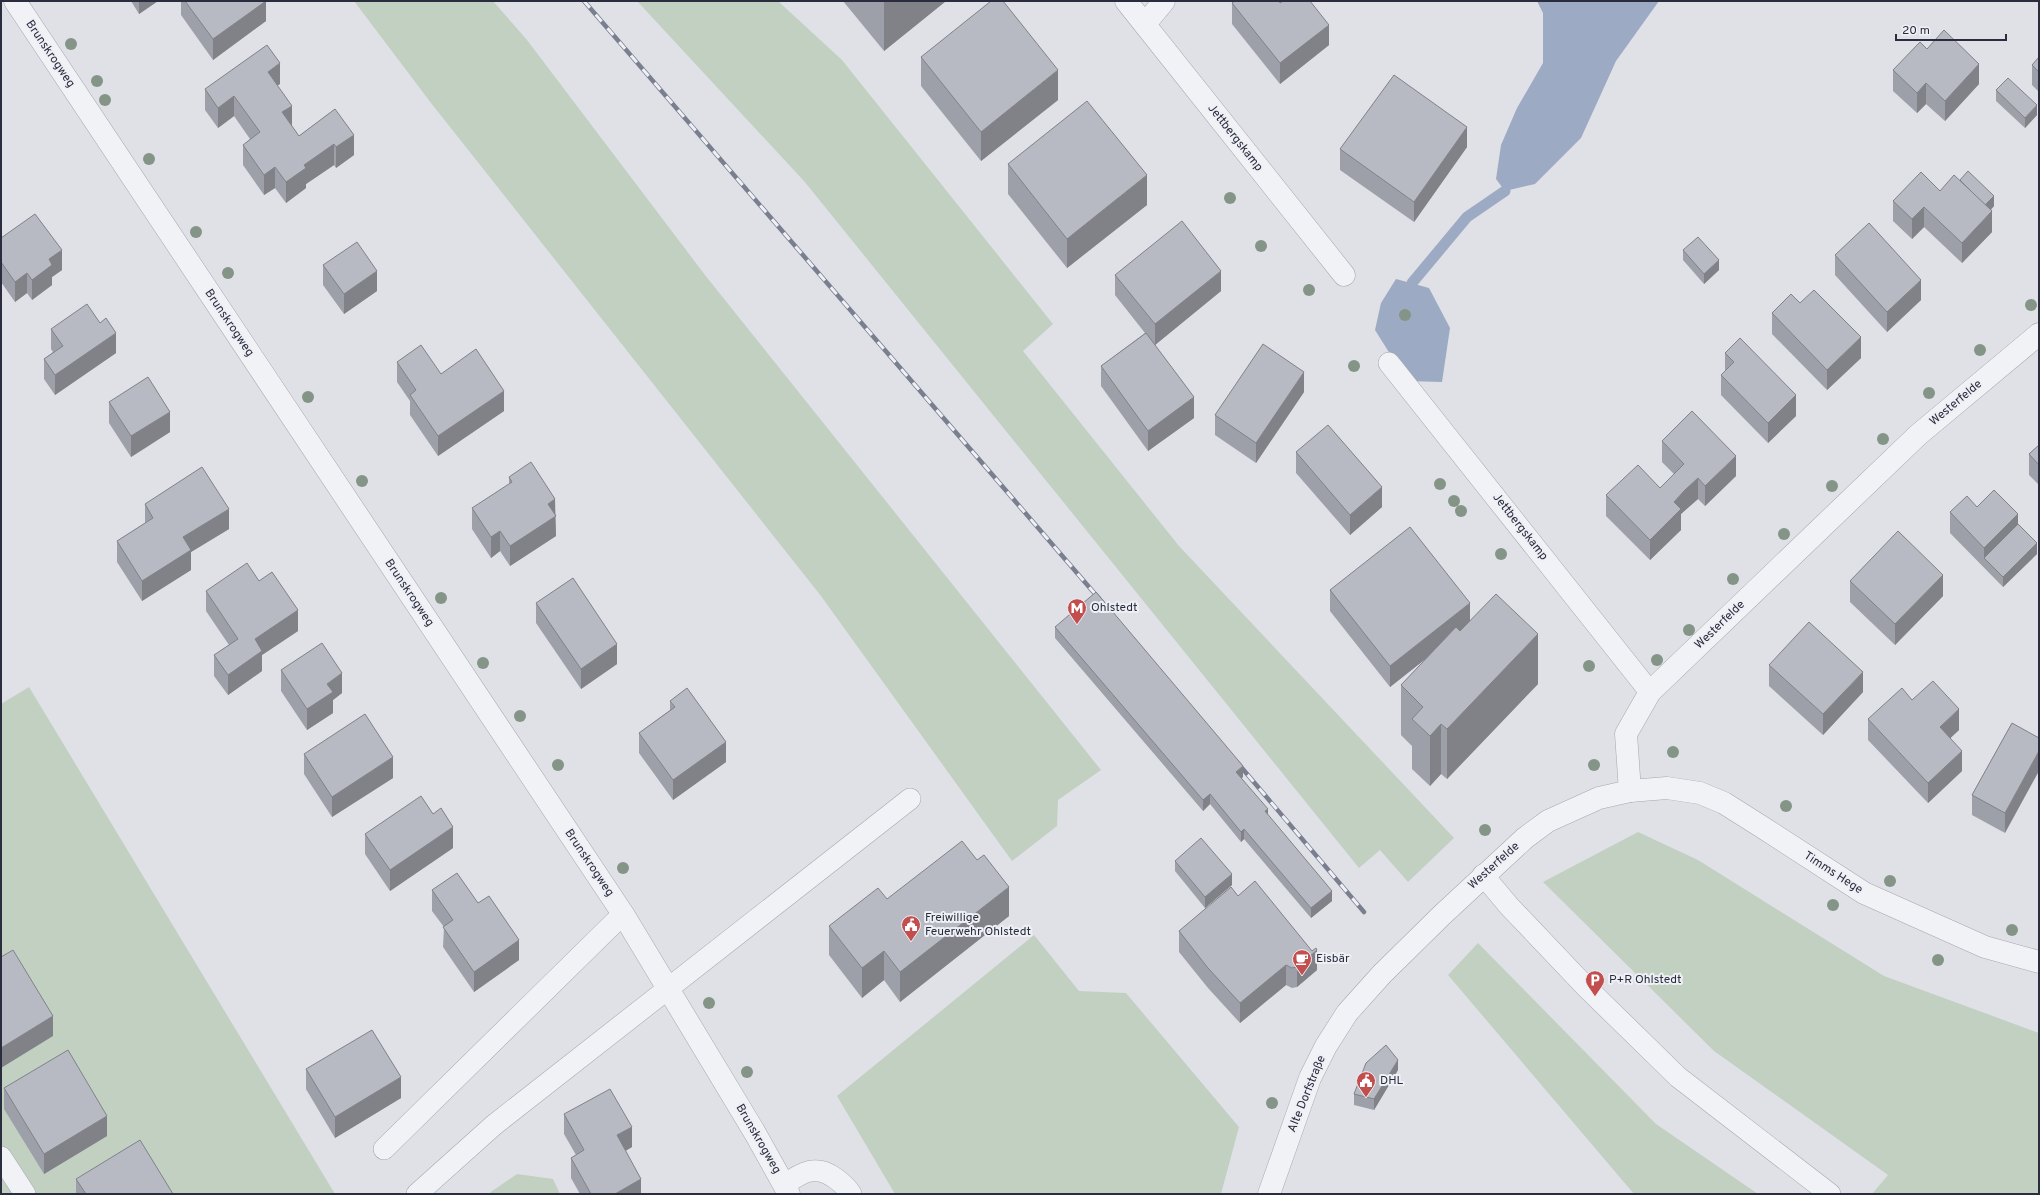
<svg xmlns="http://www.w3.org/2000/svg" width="2040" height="1195" font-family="Overpass,sans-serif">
<rect width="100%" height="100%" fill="#dfe1e7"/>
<g fill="#c2d0c1">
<polygon points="354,1 493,1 527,40 705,275 1101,770 1058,800 1057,826 1012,861 821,596 431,103"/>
<polygon points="637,1 778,1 842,60 1053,324 1023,351 1179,546 1454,838 1408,882 1380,850 1359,868 804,181"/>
<polygon points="29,687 335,1194 1,1194 1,704"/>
<polygon points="1638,832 1698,860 1884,976 2039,1033 2039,1194 1872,1194 1888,1175 1714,1051 1543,882"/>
<polygon points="1034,935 1079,991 1126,993 1239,1127 1221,1194 895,1194 837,1096"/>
<polygon points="1478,943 1656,1124 1758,1194 1634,1194 1448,975"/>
<polygon points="517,1174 553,1179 560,1194 488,1194"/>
</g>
<g fill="#9daac4">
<polygon points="1537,1 1659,1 1616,61 1581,138 1535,184 1505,191 1496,179 1501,145 1517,108 1543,63 1543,13"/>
<polygon points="1396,279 1429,288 1450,328 1442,382 1407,381 1375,330 1381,303"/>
</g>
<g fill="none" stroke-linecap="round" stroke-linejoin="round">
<polyline stroke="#9daac4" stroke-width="11" points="1412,283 1467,217 1505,191"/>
<defs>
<g id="service">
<polyline points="1389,363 1650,692"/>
<polyline points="1483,875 1509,906 1586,987 1678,1077 1830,1194"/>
<polyline points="384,1149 623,914"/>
<polyline points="1,1157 25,1194"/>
<path d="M784,1185C802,1172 816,1164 835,1178C842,1183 847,1187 851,1194"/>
<polyline points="417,1194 494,1125 910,799"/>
</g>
<g id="minor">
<polyline points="15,1 623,914 755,1133 789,1194"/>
<polyline points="1126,1 1344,275"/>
<polyline points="1145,24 1164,1"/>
<polyline points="1630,791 1626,734 1650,692 1918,435 2039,334"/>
<polyline points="1269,1194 1310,1078 1326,1046 1347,1013 1382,974 1442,915 1525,838 1548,821 1599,798 1630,791 1667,788 1700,793 1724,803 1762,827 1864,893 1985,947 2039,962"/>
</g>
</defs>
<use href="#service" stroke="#a5a7b1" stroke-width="22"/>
<use href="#minor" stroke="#a5a7b1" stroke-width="23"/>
<use href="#service" stroke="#f1f2f6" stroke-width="21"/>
<use href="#minor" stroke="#f1f2f6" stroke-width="22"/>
<defs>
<g id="rail">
<polyline points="584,1 1102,602"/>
<polyline points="1236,761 1364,912"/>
</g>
</defs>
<use href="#rail" stroke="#7a7f8f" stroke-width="4.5"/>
<use href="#rail" stroke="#eef0f5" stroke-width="3" stroke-dasharray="9" stroke-linecap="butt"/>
</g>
<g fill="#849587">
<circle cx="71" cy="44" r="6"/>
<circle cx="97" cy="81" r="6"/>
<circle cx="105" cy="100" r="6"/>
<circle cx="149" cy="159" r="6"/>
<circle cx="1230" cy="198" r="6"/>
<circle cx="196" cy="232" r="6"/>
<circle cx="1261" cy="246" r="6"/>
<circle cx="228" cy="273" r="6"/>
<circle cx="1309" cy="290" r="6"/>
<circle cx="2031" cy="305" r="6"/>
<circle cx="1405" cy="315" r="6"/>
<circle cx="1980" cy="350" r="6"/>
<circle cx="1354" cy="366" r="6"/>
<circle cx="1929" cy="393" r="6"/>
<circle cx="308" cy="397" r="6"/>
<circle cx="1883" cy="439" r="6"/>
<circle cx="362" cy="481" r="6"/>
<circle cx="1440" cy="484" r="6"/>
<circle cx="1832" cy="486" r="6"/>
<circle cx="1454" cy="501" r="6"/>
<circle cx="1461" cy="511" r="6"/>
<circle cx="1784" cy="534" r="6"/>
<circle cx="1501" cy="554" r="6"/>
<circle cx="1733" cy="579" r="6"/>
<circle cx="441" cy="598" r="6"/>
<circle cx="1689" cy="630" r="6"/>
<circle cx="1657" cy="660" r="6"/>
<circle cx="483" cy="663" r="6"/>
<circle cx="1589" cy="666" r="6"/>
<circle cx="520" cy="716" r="6"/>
<circle cx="1673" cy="752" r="6"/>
<circle cx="558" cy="765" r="6"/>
<circle cx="1594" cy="765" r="6"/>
<circle cx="1786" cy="806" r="6"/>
<circle cx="1485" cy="830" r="6"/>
<circle cx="623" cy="868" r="6"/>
<circle cx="1890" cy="881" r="6"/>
<circle cx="1833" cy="905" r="6"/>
<circle cx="2012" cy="930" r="6"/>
<circle cx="1938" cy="960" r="6"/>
<circle cx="709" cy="1003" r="6"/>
<circle cx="747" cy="1072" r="6"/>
<circle cx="1272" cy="1103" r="6"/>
</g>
<g fill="#9da0a8">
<polygon points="131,1 158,1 139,14"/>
<polygon points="181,1 266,1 266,21 213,60 181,15"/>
<polygon points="843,1 946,1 884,51"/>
<polygon points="1232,3 1280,3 1329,45 1280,84 1232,24"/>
<polygon points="1927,49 1979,84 1945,121 1926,104 1917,113 1893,91 1893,70"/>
<polygon points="921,57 1058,100 981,161 921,86"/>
<polygon points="2039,57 2039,92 2032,85 2032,65"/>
<polygon points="280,84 277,85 291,126 299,136 335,109 354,155 336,168 334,165 306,184 306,188 286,203 275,188 264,195 243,165 243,145 250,139 234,116 218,128 205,110 205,89"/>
<polygon points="1996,90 2037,115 2025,128 1996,101"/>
<polygon points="1467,147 1414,222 1340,170 1340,149"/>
<polygon points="1008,164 1147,205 1067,268 1008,194"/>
<polygon points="1960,180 1994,206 1991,210 1992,232 1962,263 1924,227 1912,239 1893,221 1893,201 1940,191"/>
<polygon points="1,238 62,270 52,277 52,285 32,300 27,293 15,302 1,282"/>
<polygon points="1683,250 1719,270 1704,284 1683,260"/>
<polygon points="1835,255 1921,300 1887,332 1835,275"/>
<polygon points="323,265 377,291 344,314 323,285"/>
<polygon points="1115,275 1221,291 1155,345 1194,418 1148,451 1101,386 1101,366 1145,333 1115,295"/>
<polygon points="1800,303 1861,358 1827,390 1772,334 1772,313"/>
<polygon points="51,329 116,353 55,395 44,379 44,359 53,352 51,349"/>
<polygon points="1725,353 1796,416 1768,443 1721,395 1721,375 1725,371"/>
<polygon points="397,362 504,411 438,456 410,415 410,401 397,382"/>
<polygon points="1304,392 1256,463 1215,435 1215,415"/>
<polygon points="109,402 170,432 131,457 109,423"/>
<polygon points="1662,441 1736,476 1705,506 1698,499 1685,510 1681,514 1681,530 1650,560 1606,516 1606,495 1660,488 1674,474 1662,462"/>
<polygon points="2039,445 2039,485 2029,475 2029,454"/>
<polygon points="1296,452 1382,507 1350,535 1296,473"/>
<polygon points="509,477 555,514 556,536 510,566 500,551 491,558 472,529 472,508 509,485"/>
<polygon points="145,504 229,529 191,552 191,570 142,601 117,562 117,541 145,523"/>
<polygon points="1977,507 2018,524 2037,554 2003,587 1950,533 1950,512"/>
<polygon points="259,581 298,631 262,655 262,671 228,695 214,676 214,655 229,645 206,611 206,591"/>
<polygon points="1850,581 1943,596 1895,645 1850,602"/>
<polygon points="1330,590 1470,621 1538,684 1447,779 1441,774 1430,786 1412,769 1412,746 1401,735 1401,685 1429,656 1390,687 1330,611"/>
<polygon points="536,603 617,664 581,689 536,623"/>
<polygon points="1055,627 1243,777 1241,778 1268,815 1332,901 1311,918 1244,839 1241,842 1210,804 1203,811 1055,638"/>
<polygon points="1769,665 1863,692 1823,735 1769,686"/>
<polygon points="281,670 342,693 333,700 333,713 307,730 281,691"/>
<polygon points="1912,700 1959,730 1950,738 1962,771 1928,803 1868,740 1868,719"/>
<polygon points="670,701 726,762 673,800 639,753 639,733 670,710"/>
<polygon points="2012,723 2005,833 1972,815 1972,795"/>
<polygon points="304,754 393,778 332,817 304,774"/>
<polygon points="365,834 453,848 390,891 365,854"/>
<polygon points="1175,861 1232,885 1205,908 1175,871"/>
<polygon points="432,890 478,903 519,960 474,992 443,947 444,927 432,911"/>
<polygon points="1238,896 1317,970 1297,987 1292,988 1286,985 1240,1023 1208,988 1179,952 1179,931"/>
<polygon points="887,899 1009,916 900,1002 884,980 862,998 829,955 829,926"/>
<polygon points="306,1069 401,1098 335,1138 306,1089"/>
<polygon points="1398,1070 1374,1110 1354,1105 1354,1094"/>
<polygon points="4,1088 107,1136 44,1174 4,1109"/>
<polygon points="564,1114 632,1147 625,1151 641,1194 580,1194 571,1178 571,1158 576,1155 564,1134"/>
<polygon points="76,1179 173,1194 76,1194"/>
</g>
<g fill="#808288">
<polygon points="139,1 158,1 139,14"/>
<polygon points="266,1 266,21 213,60 213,39"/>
<polygon points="884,1 946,1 884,51"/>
<polygon points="1329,25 1329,45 1280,84 1280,63"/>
<polygon points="280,63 280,84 268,92 268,72"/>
<polygon points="1979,64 1979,84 1945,121 1945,101"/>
<polygon points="1058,70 1058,100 981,161 981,132"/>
<polygon points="1926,83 1926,104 1917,113 1917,93"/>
<polygon points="234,96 234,116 218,128 218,108"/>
<polygon points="2037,105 2037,115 2025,128 2025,118"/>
<polygon points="292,106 292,126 282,112"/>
<polygon points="1467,127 1467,147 1414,222 1414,202"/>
<polygon points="354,135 354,155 336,168 336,147"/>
<polygon points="334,144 334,165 306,184 306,188 286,203 286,182 304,165"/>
<polygon points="275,167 275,188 264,195 264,175"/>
<polygon points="1147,175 1147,205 1067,268 1067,239"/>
<polygon points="1994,196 1994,206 1980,220 1980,210"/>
<polygon points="1924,207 1924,227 1912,239 1912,219"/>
<polygon points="1992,211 1992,232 1962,263 1962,243"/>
<polygon points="62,250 62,270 52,277 52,285 32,300 32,280 49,259"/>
<polygon points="1719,260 1719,270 1704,284 1704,274"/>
<polygon points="377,271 377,291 344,314 344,294"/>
<polygon points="1221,271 1221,291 1155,345 1155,324"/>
<polygon points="27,273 27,293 15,302 15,282"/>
<polygon points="1921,280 1921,300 1887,332 1887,312"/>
<polygon points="116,333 116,353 55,395 55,375"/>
<polygon points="1861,337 1861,358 1827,390 1827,370"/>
<polygon points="1304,372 1304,392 1256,463 1256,443"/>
<polygon points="504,391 504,411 438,456 438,436"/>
<polygon points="1796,395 1796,416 1768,443 1768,423"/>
<polygon points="1194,397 1194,418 1148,451 1148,431"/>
<polygon points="170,412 170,432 131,457 131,436"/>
<polygon points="1736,456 1736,476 1705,506 1705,486"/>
<polygon points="1698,478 1698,499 1681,514 1681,530 1650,560 1650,540 1674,502 1685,490"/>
<polygon points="1382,487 1382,507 1350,535 1350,515"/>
<polygon points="555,499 556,536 510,566 510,546 548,504"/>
<polygon points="229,509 229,529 191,552 191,570 142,601 142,581 183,537"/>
<polygon points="2018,514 2018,535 1984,558 1984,548"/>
<polygon points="500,531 500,551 491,558 491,537"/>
<polygon points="2037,543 2037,554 2003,587 2003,577"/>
<polygon points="1943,575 1943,596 1895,645 1895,624"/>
<polygon points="1470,603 1470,624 1390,687 1390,666"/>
<polygon points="298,610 298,631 262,655 262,671 228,695 228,675 255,639"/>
<polygon points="1538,634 1538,684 1447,779 1447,729"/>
<polygon points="617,644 617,664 581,689 581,669"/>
<polygon points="1863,672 1863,692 1823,735 1823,714"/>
<polygon points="342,673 342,693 333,700 333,713 307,730 307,709 327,684"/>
<polygon points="1959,709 1959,730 1940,748 1940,727"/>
<polygon points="1441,724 1441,774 1430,786 1430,736"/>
<polygon points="726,742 726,762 673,800 673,780"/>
<polygon points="1962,751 1962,771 1928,803 1928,783"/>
<polygon points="2039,751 2039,771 2005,833 2005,813"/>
<polygon points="393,757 393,778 332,817 332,797"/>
<polygon points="1243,766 1243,777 1236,782 1236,772"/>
<polygon points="1210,794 1210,804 1203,811 1203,800"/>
<polygon points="1268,809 1268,819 1265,811"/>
<polygon points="453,827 453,848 390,891 390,870"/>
<polygon points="1244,829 1244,839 1241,842 1241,832"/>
<polygon points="1232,874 1232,885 1205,908 1205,897"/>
<polygon points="1009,887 1009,916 900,1002 900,972"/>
<polygon points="1332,891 1332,901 1311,918 1311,908"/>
<polygon points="519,940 519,960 474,992 474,972"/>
<polygon points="1317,950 1317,970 1297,987 1297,967"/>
<polygon points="884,951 884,980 862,998 862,968"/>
<polygon points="1286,965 1286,985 1240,1023 1240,1003"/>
<polygon points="53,1016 53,1036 1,1068 1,1048"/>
<polygon points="1398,1060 1398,1070 1374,1110 1374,1099"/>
<polygon points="401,1077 401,1098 335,1138 335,1117"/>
<polygon points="107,1116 107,1136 44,1174 44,1154"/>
<polygon points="632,1127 632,1147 617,1156 617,1135"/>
<polygon points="641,1179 641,1194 615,1194"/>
</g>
<g fill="#b7bac3" stroke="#808288">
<polygon points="185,1 266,1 213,39"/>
<polygon points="991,1 1003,1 1058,70 981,132 921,57"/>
<polygon points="1235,1 1279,1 1280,3 1283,1 1310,1 1329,25 1280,63 1232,3"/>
<polygon points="1944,30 1979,64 1945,101 1926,83 1917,93 1893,70 1920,42 1927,49"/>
<polygon points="267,45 280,63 268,72 292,106 282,112 299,136 335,109 354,135 336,147 334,144 304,165 306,168 286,182 275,167 264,175 243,145 260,132 234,96 218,108 205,89"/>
<polygon points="2039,57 2039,72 2032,65"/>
<polygon points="1394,75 1467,127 1414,202 1340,149"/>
<polygon points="2008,78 2037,105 2025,118 1996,90"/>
<polygon points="1087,101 1147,175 1067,239 1008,164"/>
<polygon points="1968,171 1994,196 1985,205 1960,180"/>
<polygon points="1921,172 1940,191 1954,175 1992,211 1962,243 1924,207 1912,219 1893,201"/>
<polygon points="35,214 62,250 49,259 52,265 32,280 27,273 15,282 1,262 1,238"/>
<polygon points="1182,221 1221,271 1155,324 1115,275"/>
<polygon points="1869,223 1921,280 1887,312 1835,255"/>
<polygon points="1698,237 1719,260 1704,274 1683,250"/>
<polygon points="357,242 377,271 344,294 323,265"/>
<polygon points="1814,290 1861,337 1827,370 1772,313 1791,294 1800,303"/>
<polygon points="87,304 100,323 106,318 116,333 55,375 44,359 63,346 51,329"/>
<polygon points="1146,333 1194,397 1148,431 1101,366"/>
<polygon points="1740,338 1796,395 1768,423 1721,375 1734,362 1725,353"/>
<polygon points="1263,344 1304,372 1256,443 1215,415"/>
<polygon points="421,345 441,374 476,349 504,391 438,436 410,395 416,390 397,362"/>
<polygon points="148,377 170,412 131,436 109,402"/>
<polygon points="1692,411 1736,456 1705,486 1698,478 1685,490 1674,502 1681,509 1650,540 1606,495 1638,465 1660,488 1684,464 1662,441"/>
<polygon points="1328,425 1382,487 1350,515 1296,452"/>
<polygon points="2039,445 2039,465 2029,454"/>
<polygon points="531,462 555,499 548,504 556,516 510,546 500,531 491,537 472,508 512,482 509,477"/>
<polygon points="202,467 229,509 183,537 191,550 142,581 117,541 153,518 145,504"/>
<polygon points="1994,490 2018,514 1984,548 1950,512 1967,496 1977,507"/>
<polygon points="2018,524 2037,543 2003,577 1984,558"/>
<polygon points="1410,527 1470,603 1390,666 1330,590"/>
<polygon points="1898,531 1943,575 1895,624 1850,581"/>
<polygon points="247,563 259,581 272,572 298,610 255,639 262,651 228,675 214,655 238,639 206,591"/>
<polygon points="573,578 617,644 581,669 536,603"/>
<polygon points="1096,592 1243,766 1236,772 1268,809 1265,811 1332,891 1311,908 1244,829 1241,832 1210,794 1203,800 1055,627"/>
<polygon points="1496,594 1538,634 1447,729 1441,724 1430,736 1412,719 1423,707 1401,685 1456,627 1460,631"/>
<polygon points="1809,622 1863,672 1823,714 1769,665"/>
<polygon points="322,643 342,673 327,684 333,692 307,709 281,670"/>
<polygon points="1933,681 1959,709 1940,727 1962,751 1928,783 1868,719 1902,688 1912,700"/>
<polygon points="687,688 726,742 673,780 639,733 675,707 670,701"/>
<polygon points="365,714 393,757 332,797 304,754"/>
<polygon points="2012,723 2039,738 2039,751 2005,813 1972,795"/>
<polygon points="421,796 433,814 441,808 453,827 390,870 365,834"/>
<polygon points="1201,838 1232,874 1205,897 1175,861"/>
<polygon points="962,841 977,860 984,855 1009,887 900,972 884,951 862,968 829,926 878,888 887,899"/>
<polygon points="457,873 478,903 489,896 519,940 474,972 443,927 453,920 432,890"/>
<polygon points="1255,881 1312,951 1316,948 1317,950 1297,967 1292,968 1286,965 1240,1003 1208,968 1179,931 1231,887 1238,896"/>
<polygon points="13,950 53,1016 1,1048 1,957"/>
<polygon points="372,1030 401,1077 335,1117 306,1069"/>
<polygon points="1386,1045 1398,1060 1374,1099 1354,1094 1366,1063"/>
<polygon points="68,1050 107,1116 44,1154 4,1088"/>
<polygon points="610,1089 632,1127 617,1135 641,1179 615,1194 591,1194 571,1158 584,1150 564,1114"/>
<polygon points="140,1140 173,1194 86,1194 76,1179"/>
</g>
<defs>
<symbol id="metro-pin" viewBox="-11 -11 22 30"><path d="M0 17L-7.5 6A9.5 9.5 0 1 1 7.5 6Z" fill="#c24e4e" stroke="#eef0f5"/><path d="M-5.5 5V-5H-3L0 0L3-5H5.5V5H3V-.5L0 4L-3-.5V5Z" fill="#fff"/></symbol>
<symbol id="civic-pin" viewBox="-11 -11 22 30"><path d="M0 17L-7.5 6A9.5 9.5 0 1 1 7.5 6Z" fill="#c24e4e" stroke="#eef0f5"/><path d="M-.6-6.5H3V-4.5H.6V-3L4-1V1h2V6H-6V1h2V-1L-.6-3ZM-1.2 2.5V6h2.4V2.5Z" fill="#fff"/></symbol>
<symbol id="cafe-pin" viewBox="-11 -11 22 30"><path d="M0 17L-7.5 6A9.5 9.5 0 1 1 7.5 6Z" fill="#c24e4e" stroke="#eef0f5"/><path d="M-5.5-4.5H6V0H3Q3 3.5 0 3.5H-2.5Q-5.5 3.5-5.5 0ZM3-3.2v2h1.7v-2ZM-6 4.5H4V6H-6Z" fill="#fff"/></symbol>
<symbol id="parking-pin" viewBox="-11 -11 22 30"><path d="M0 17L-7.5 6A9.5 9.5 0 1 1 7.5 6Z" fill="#c24e4e" stroke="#eef0f5"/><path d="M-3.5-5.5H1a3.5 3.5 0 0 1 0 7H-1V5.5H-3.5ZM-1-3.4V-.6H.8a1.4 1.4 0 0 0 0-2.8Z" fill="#fff"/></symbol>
</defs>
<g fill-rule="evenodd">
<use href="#metro-pin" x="1066" y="597" width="22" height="30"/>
<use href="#civic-pin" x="900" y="914" width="22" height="30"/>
<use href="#cafe-pin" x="1291" y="948" width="22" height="30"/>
<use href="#parking-pin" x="1584" y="969" width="22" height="30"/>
<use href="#civic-pin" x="1355" y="1070" width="22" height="30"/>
</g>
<g text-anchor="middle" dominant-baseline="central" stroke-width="4" stroke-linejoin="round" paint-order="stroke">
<g font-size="12" fill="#292d3d" stroke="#eef0f5">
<text transform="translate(50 54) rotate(56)">Brunskrogweg</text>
<text transform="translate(1235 138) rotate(52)">Jettbergskamp</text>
<text transform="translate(229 323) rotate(56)">Brunskrogweg</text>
<text transform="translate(1956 403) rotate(-40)">Westerfelde</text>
<text transform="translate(1520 527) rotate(52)">Jettbergskamp</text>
<text transform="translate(409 593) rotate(56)">Brunskrogweg</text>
<text transform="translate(1720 625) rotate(-44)">Westerfelde</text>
<text transform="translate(589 863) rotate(56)">Brunskrogweg</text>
<text transform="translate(1494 866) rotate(-42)">Westerfelde</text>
<text transform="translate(1833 873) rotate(33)">Timms Hege</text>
<text transform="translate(1307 1094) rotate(-68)">Alte Dorfstraße</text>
<text transform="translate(758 1139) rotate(60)">Brunskrogweg</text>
</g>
<g font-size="12" fill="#292d3d" stroke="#eef0f5" text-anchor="start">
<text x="1091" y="608">Ohlstedt</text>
<text x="925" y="918">Freiwillige<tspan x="925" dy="14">Feuerwehr Ohlstedt</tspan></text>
<text x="1316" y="959">Eisbär</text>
<text x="1609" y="980">P+R Ohlstedt</text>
<text x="1380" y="1081">DHL</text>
</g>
</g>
<rect width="2040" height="1195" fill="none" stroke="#292d3d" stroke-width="4"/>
<path d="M1896 34v6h110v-6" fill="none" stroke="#292d3d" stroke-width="2"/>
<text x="1902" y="34" font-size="12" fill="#292d3d" stroke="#eef0f5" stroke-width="3" paint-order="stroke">20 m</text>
</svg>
